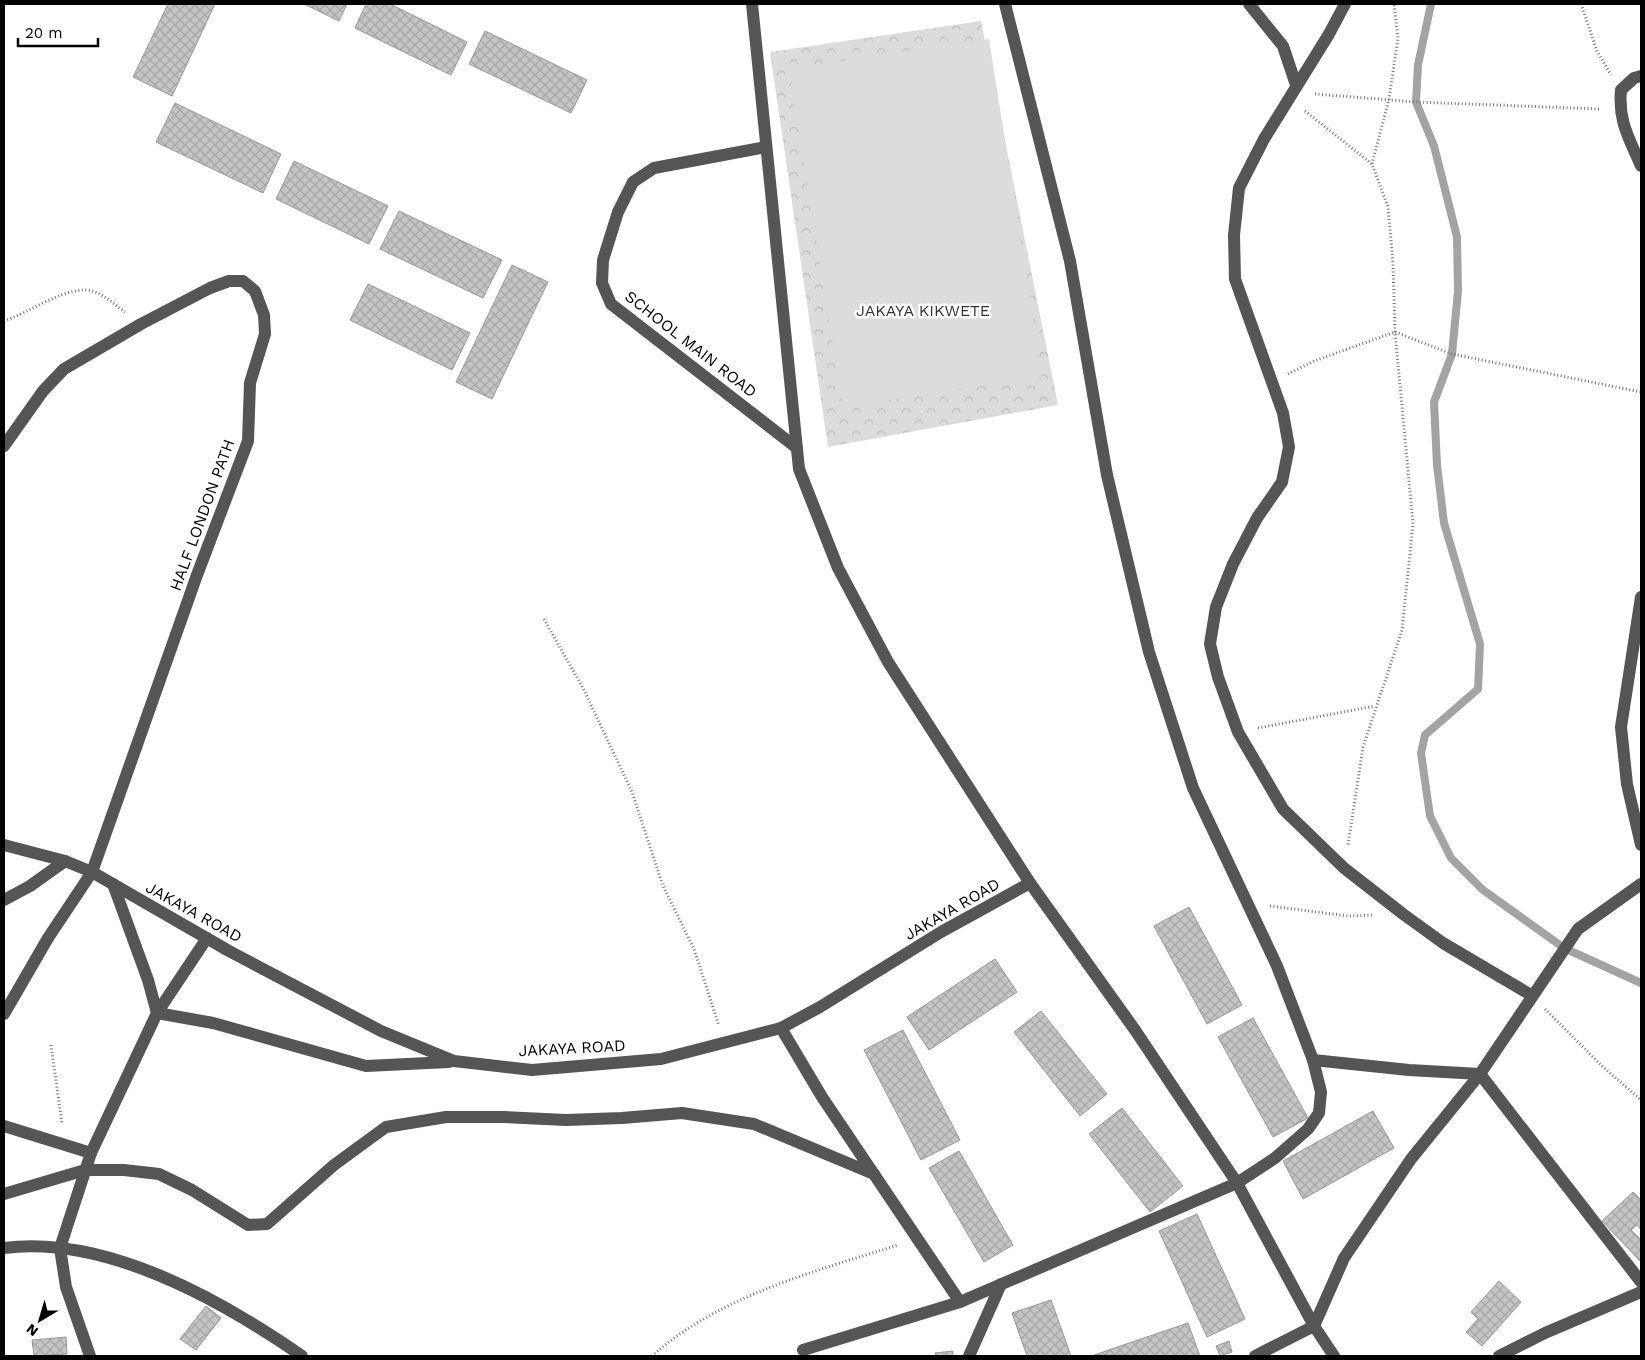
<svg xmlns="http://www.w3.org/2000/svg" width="1645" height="1360" font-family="'Work Sans',sans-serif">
<defs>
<pattern id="forest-crowns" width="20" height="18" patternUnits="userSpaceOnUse" patternTransform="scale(1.25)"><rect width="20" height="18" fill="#dcdcdc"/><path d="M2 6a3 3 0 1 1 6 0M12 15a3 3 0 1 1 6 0" fill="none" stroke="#bbb"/></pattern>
<pattern id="building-cross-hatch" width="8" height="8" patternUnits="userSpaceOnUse" patternTransform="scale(1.25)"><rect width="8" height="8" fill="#c4c4c4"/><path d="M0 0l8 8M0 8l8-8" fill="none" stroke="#a7a7a7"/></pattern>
</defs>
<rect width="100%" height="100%" fill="#fff"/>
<polygon fill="url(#forest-crowns)" points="981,21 1058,405 828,447 770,52"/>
<polygon fill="#dcdcdc" points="989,39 1042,377 843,407 789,69"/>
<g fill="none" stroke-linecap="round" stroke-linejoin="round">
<polyline stroke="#a3a3a3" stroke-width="8" points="1431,4 1418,65 1416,102 1434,146 1457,237 1458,291 1452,354 1434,402 1437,465 1444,523 1480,644 1478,689 1425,735 1421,753 1430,816 1451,858 1483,890 1564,948 1641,983"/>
</g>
<g fill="url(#building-cross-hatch)" stroke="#999">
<polygon points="168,4 215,4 172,96 133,77"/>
<polygon points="304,4 347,4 339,21"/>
<polygon points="366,4 390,4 467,42 451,75 355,28"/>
<polygon points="485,31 587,80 571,113 469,64"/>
<polygon points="175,103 281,154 263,193 156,142"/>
<polygon points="294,161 388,206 369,244 276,199"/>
<polygon points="399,211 502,260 483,298 380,249"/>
<polygon points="512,265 548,282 492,399 456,382"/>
<polygon points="368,284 470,333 452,370 350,320"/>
<polygon points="1189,907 1242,1005 1207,1024 1154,926"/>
<polygon points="995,959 1017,992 929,1050 907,1017"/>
<polygon points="1041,1011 1107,1094 1080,1116 1014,1032"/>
<polygon points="1253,1018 1308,1118 1273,1137 1218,1037"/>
<polygon points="903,1030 960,1140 921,1160 864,1050"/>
<polygon points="1122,1108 1183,1186 1150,1212 1089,1134"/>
<polygon points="1373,1111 1394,1148 1303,1199 1283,1161"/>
<polygon points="959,1151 1013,1245 984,1262 929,1168"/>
<polygon points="1633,1192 1641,1200 1641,1230 1637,1225 1631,1230 1641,1240 1641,1262 1602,1221"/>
<polygon points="1197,1214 1245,1319 1207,1337 1159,1231"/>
<polygon points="1499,1281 1521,1302 1482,1346 1466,1332 1478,1319 1471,1312"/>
<polygon points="1051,1300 1071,1356 1027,1356 1012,1313"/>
<polygon points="206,1306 221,1318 196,1350 180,1339"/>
<polygon points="1188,1323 1200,1356 1094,1355"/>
<polygon points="66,1337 67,1354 34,1356 32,1340"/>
<polygon points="1229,1341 1232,1352 1220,1356 1216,1346"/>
<polygon points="953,1351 953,1356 936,1356 935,1353"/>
</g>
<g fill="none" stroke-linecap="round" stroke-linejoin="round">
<g stroke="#777" stroke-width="3" stroke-dasharray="1 2.5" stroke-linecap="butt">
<polyline points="1581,4 1597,51 1611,75"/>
<polyline points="1315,94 1416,102 1601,109"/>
<polyline points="1305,111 1372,164 1388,207 1393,263 1395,332 1413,524 1402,630 1363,747 1348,845"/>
<polyline points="1372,164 1389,99 1398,38 1394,4"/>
<path d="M4,321C29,313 71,282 95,292C106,296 115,305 125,312"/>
<polyline points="1288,374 1314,361 1395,332 1452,354 1641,392"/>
<polyline points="544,619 584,690 632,792 663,886 694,949 719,1026"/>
<polyline points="1258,728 1375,706"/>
<polyline points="1270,906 1349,916 1373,915"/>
<polyline points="1545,1009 1603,1067 1641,1100"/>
<polyline points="51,1045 62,1124"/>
<path d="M652,1356C719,1296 813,1272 898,1245"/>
</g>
<g stroke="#555" stroke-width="12">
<polyline points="752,4 799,469 838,568 888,662 1030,883 1135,1030 1237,1183 1314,1326 1334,1356"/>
<polyline points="1249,4 1283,46 1296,85"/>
<polyline points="1345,4 1329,34 1264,139 1239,188 1234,235 1235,279 1283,413 1289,447 1282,482 1257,518 1233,564 1216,607 1210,644 1218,677 1238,732 1283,809 1344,868 1403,914 1443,943 1531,995"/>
<path d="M1641,76L1634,78L1621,90C1618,121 1629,138 1641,166"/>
<polyline points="766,147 654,168 633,182 618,212 603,260 602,283 611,304 797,448"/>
<polyline points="4,446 43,391 64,369 141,324 210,288 229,281 243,281 255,291 264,315 265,334 250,383 248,441 197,575 92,872 48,938 4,1014"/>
<polyline points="1641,597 1621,727 1627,784 1641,845"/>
<polyline points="4,845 65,861 92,872 229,951 381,1031 454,1061 532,1070 661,1059 781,1028 820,1007 941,932 1030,883"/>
<polyline points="113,884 148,980 157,1013 213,1023 366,1066 449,1062"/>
<polyline points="4,900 30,886 65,861"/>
<polyline points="781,1028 822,1097 960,1302"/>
<polyline points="1313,1060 1409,1070 1480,1074 1641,1282"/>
<polyline points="4,1126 91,1153"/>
<polyline points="4,1194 85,1170 124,1170 159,1174 192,1190 248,1225 267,1224 334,1165 386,1127 446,1117 504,1117 566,1120 622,1118 682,1113 754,1124 874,1174"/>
<path d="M4,1248C107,1235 221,1300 302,1356"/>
<polyline points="803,1350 960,1302 1237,1183 1275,1158 1308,1129 1319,1113 1321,1092 1313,1060 1277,966 1193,788 1149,652 1107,475 1070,261 1005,4"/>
<polyline points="90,1356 66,1287 60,1248 91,1153 157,1013 207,938"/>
<polyline points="969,1356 1001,1284"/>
<polyline points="1255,1356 1314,1326 1344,1258 1411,1159 1480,1074 1578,929 1641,884"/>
<polyline points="1499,1356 1545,1333 1641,1292"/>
</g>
</g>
<g text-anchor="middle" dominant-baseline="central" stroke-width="5" stroke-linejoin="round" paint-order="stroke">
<g font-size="16" fill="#333" stroke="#fff">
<text x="923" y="310">JAKAYA KIKWETE</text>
</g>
<g font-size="16" fill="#000" stroke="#fff">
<text transform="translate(691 344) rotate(38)">SCHOOL MAIN ROAD</text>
<text transform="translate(202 515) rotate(-70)">HALF LONDON PATH</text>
<text transform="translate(952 909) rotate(-30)">JAKAYA ROAD</text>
<text transform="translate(194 912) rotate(29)">JAKAYA ROAD</text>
<text transform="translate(572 1048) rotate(-3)">JAKAYA ROAD</text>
</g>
</g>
<rect width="1645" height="1360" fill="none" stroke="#000000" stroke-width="10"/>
<g transform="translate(40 1320) rotate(218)" stroke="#ffffff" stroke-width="4" paint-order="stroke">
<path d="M0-4L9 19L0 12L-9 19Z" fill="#000000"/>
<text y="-8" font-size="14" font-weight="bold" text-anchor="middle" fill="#000000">N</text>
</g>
<path d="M18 38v8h80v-8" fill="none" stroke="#000000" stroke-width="2.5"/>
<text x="25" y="38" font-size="15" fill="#000000" stroke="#ffffff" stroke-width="4" paint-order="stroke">20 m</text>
</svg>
